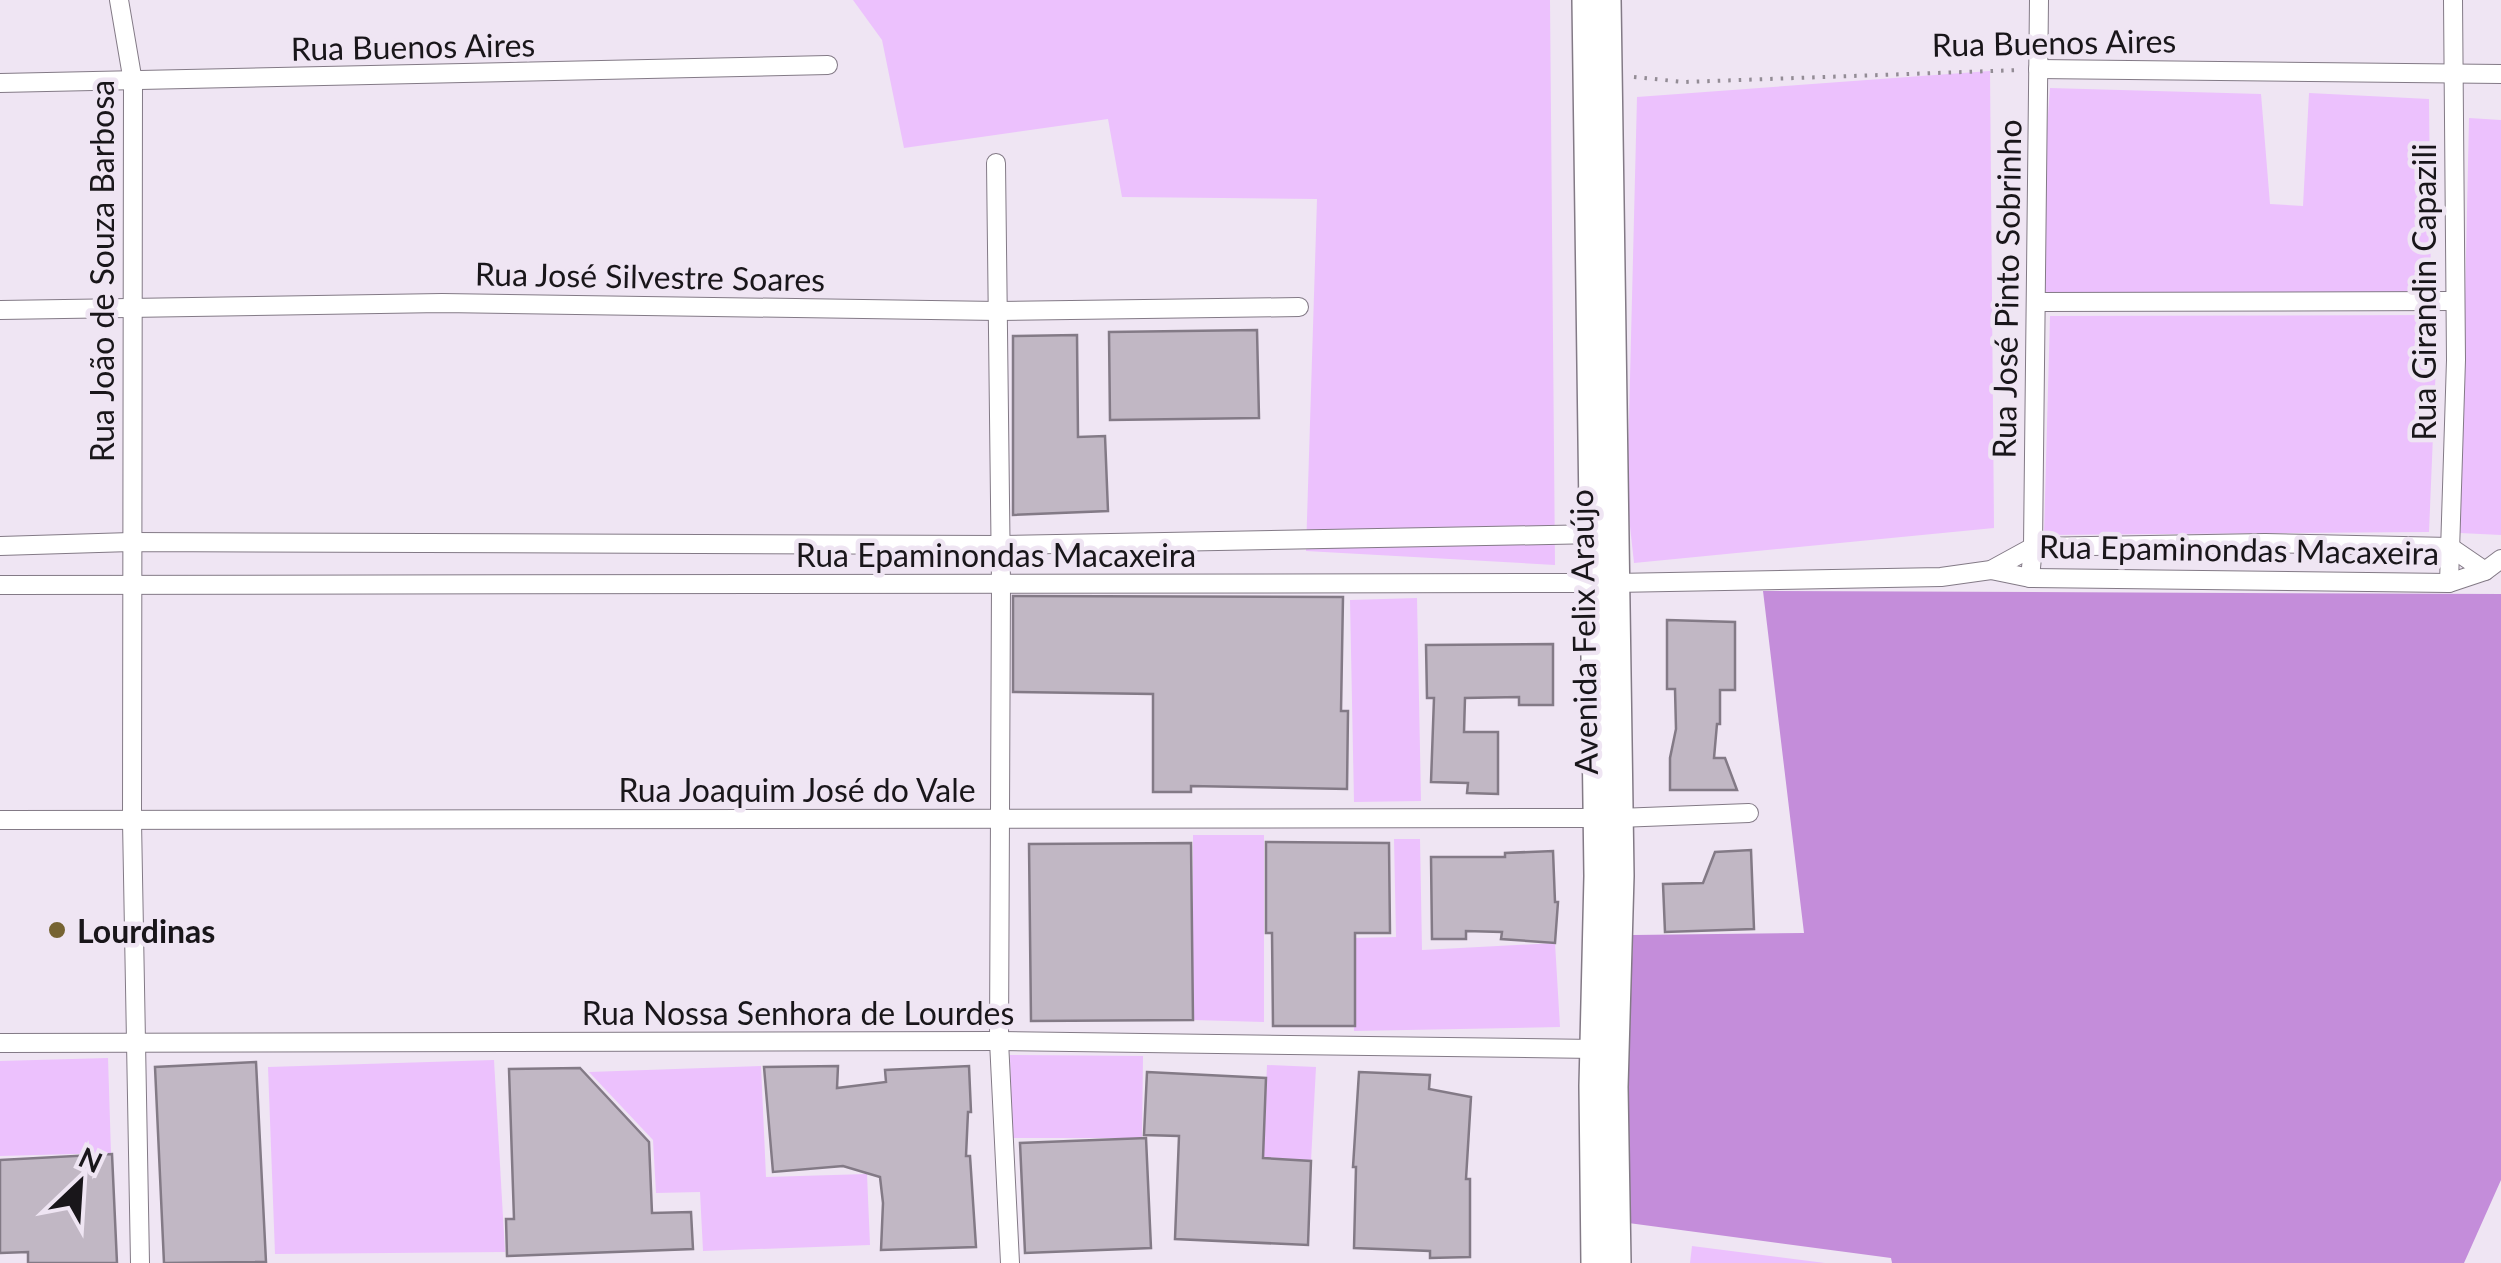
<svg xmlns="http://www.w3.org/2000/svg" width="2501" height="1263" font-family="Lato,sans-serif">
<rect width="100%" height="100%" fill="#efe5f3"/>
<g fill="#ecc1fd">
<polygon points="853,0 1550,0 1555,565 1306,551 1317,199 1122,197 1108,119 904,148 882,40"/>
<polygon points="1990,71 1994,528 1634,563 1627,499 1637,97"/>
<polygon points="2050,88 2261,94 2270,204 2303,206 2309,93 2429,99 2431,292 2047,302 2036,277"/>
<polygon points="2469,118 2501,120 2501,535 2460,533"/>
<polygon points="2438,315 2429,532 2044,535 2050,316"/>
<polygon points="1417,598 1421,801 1354,802 1350,600"/>
<polygon points="1193,835 1264,835 1264,1022 1193,1020"/>
<polygon points="1394,839 1420,839 1422,950 1555,943 1560,1027 1354,1031 1352,938 1396,937"/>
<polygon points="1010,1055 1143,1056 1142,1138 1012,1138"/>
<polygon points="108,1058 111,1153 0,1156 0,1061"/>
<polygon points="494,1060 505,1252 275,1254 268,1067"/>
<polygon points="1267,1065 1316,1067 1311,1161 1263,1157"/>
<polygon points="761,1066 766,1177 867,1174 870,1245 703,1251 700,1192 656,1193 653,1140 589,1072"/>
<polygon points="1692,1246 1825,1263 1690,1263"/>
</g>
<polygon fill="#c48dda" points="1763,591 2501,594 2501,1180 2464,1263 1892,1263 1891,1258 1621,1222 1633,935 1804,933"/>
<g fill="#c1b7c4" stroke="#837a86" stroke-width="2.5">
<polygon points="1257,330 1259,418 1110,420 1109,332"/>
<polygon points="1077,335 1078,437 1105,436 1108,511 1013,515 1013,336"/>
<polygon points="1013,596 1343,597 1341,711 1348,711 1347,789 1191,786 1191,792 1153,792 1153,694 1013,692"/>
<polygon points="1667,620 1735,622 1735,690 1720,690 1720,724 1717,724 1714,758 1725,758 1737,790 1670,790 1670,758 1676,729 1675,689 1667,689"/>
<polygon points="1553,644 1553,705 1519,705 1519,697 1465,698 1464,732 1498,732 1498,794 1467,793 1468,783 1431,782 1434,698 1427,698 1426,645"/>
<polygon points="1266,842 1389,843 1390,933 1355,933 1355,1026 1273,1026 1272,933 1266,933"/>
<polygon points="1191,843 1193,1020 1031,1021 1029,844"/>
<polygon points="1751,850 1754,929 1665,932 1663,884 1703,883 1715,852"/>
<polygon points="1553,851 1555,902 1558,902 1555,943 1501,939 1502,932 1466,931 1466,939 1432,939 1431,857 1505,857 1505,853"/>
<polygon points="256,1062 266,1262 164,1263 155,1067"/>
<polygon points="838,1066 837,1088 886,1082 885,1070 969,1066 971,1112 968,1112 966,1156 970,1156 976,1247 881,1250 883,1203 880,1177 843,1166 773,1172 764,1067"/>
<polygon points="580,1068 649,1142 652,1213 691,1212 693,1249 507,1256 506,1219 514,1219 509,1069"/>
<polygon points="1147,1072 1266,1078 1263,1158 1311,1161 1308,1245 1175,1239 1179,1136 1144,1135"/>
<polygon points="1359,1072 1430,1075 1429,1089 1471,1097 1466,1179 1470,1179 1470,1257 1430,1258 1430,1251 1354,1248 1356,1167 1353,1167"/>
<polygon points="1146,1138 1151,1248 1025,1253 1020,1143"/>
<polygon points="112,1154 117,1263 28,1263 28,1252 0,1253 0,1160"/>
</g>
<g fill="none" stroke-linecap="round" stroke-linejoin="round">
<defs>
<g id="street">
<polyline points="119,0 133,82 132,821 140,1263"/>
<polyline points="2038,69 2501,74"/>
<polyline points="0,83 828,65"/>
<polyline points="996,163 1001,584 999,1041 1010,1263"/>
<polyline points="2036,302 2455,301"/>
<polyline points="0,310 442,303 998,311 1299,307"/>
<polyline points="0,546 131,542 1001,545 1599,534"/>
<polyline points="1991,570 2030,578 2449,583 2485,571 2501,559"/>
<polyline points="2030,578 2033,547 2039,0"/>
<polyline points="2449,583 2456,360 2453,0"/>
<polyline points="0,585 1614,583 1941,577 1991,570 2033,547 2265,543 2450,547 2485,571"/>
<polyline points="1618,818 1749,813"/>
<polyline points="0,820 1594,818"/>
<polyline points="0,1043 999,1041 1595,1049"/>
</g>
<g id="secondary">
<polyline points="1585,0 1597,876 1592,1086 1594,1263"/>
<polyline points="1608,0 1621,876 1615,1087 1618,1263"/>
</g>
</defs>
<use href="#street" stroke="#837a86" stroke-width="20"/>
<use href="#secondary" stroke="#837a86" stroke-width="28"/>
<polyline stroke="#938c95" stroke-width="4" stroke-dasharray="2.5 8" stroke-linecap="butt" points="1634,77 1684,82 2019,70"/>
<use href="#street" stroke="#fff" stroke-width="18"/>
<use href="#secondary" stroke="#fff" stroke-width="25"/>
</g>
<circle fill="#766332" stroke="#efe5f3" stroke-width="4" cx="57" cy="930" r="10"/>
<g text-anchor="middle" dominant-baseline="central" stroke-width="9" stroke-linejoin="round" paint-order="stroke">
<g font-size="32" fill="#19161a" stroke="#efe5f3">
<text transform="translate(2054 42) rotate(-1)">Rua Buenos Aires</text>
<text transform="translate(413 46) rotate(-1)">Rua Buenos Aires</text>
<text transform="translate(101 271) rotate(-90)">Rua João de Souza Barbosa</text>
<text transform="translate(650 276) rotate(1)">Rua José Silvestre Soares</text>
<text transform="translate(2006 289) rotate(-89)">Rua José Pinto Sobrinho</text>
<text transform="translate(2423 292) rotate(-90)">Rua Girandin Capazili</text>
<text transform="translate(2239 549) rotate(1)">Rua Epaminondas Macaxeira</text>
<text x="996" y="554">Rua Epaminondas Macaxeira</text>
<text transform="translate(1583 632) rotate(-91)">Avenida Felix Araújo</text>
<text x="797" y="789">Rua Joaquim José do Vale</text>
<text x="798" y="1012">Rua Nossa Senhora de Lourdes</text>
</g>
<g font-size="32" font-weight="bold" fill="#19161a" stroke="#efe5f3" text-anchor="start">
<text x="77" y="930">Lourdinas</text>
</g>
</g>
<g transform="translate(80 1183) rotate(25)" stroke="#efe5f3" stroke-width="8" paint-order="stroke">
<path d="M0-8L18 38L0 25L-18 38Z" fill="#19161a"/>
<text y="-15" font-size="28" font-weight="bold" text-anchor="middle" fill="#19161a">N</text>
</g>
</svg>
